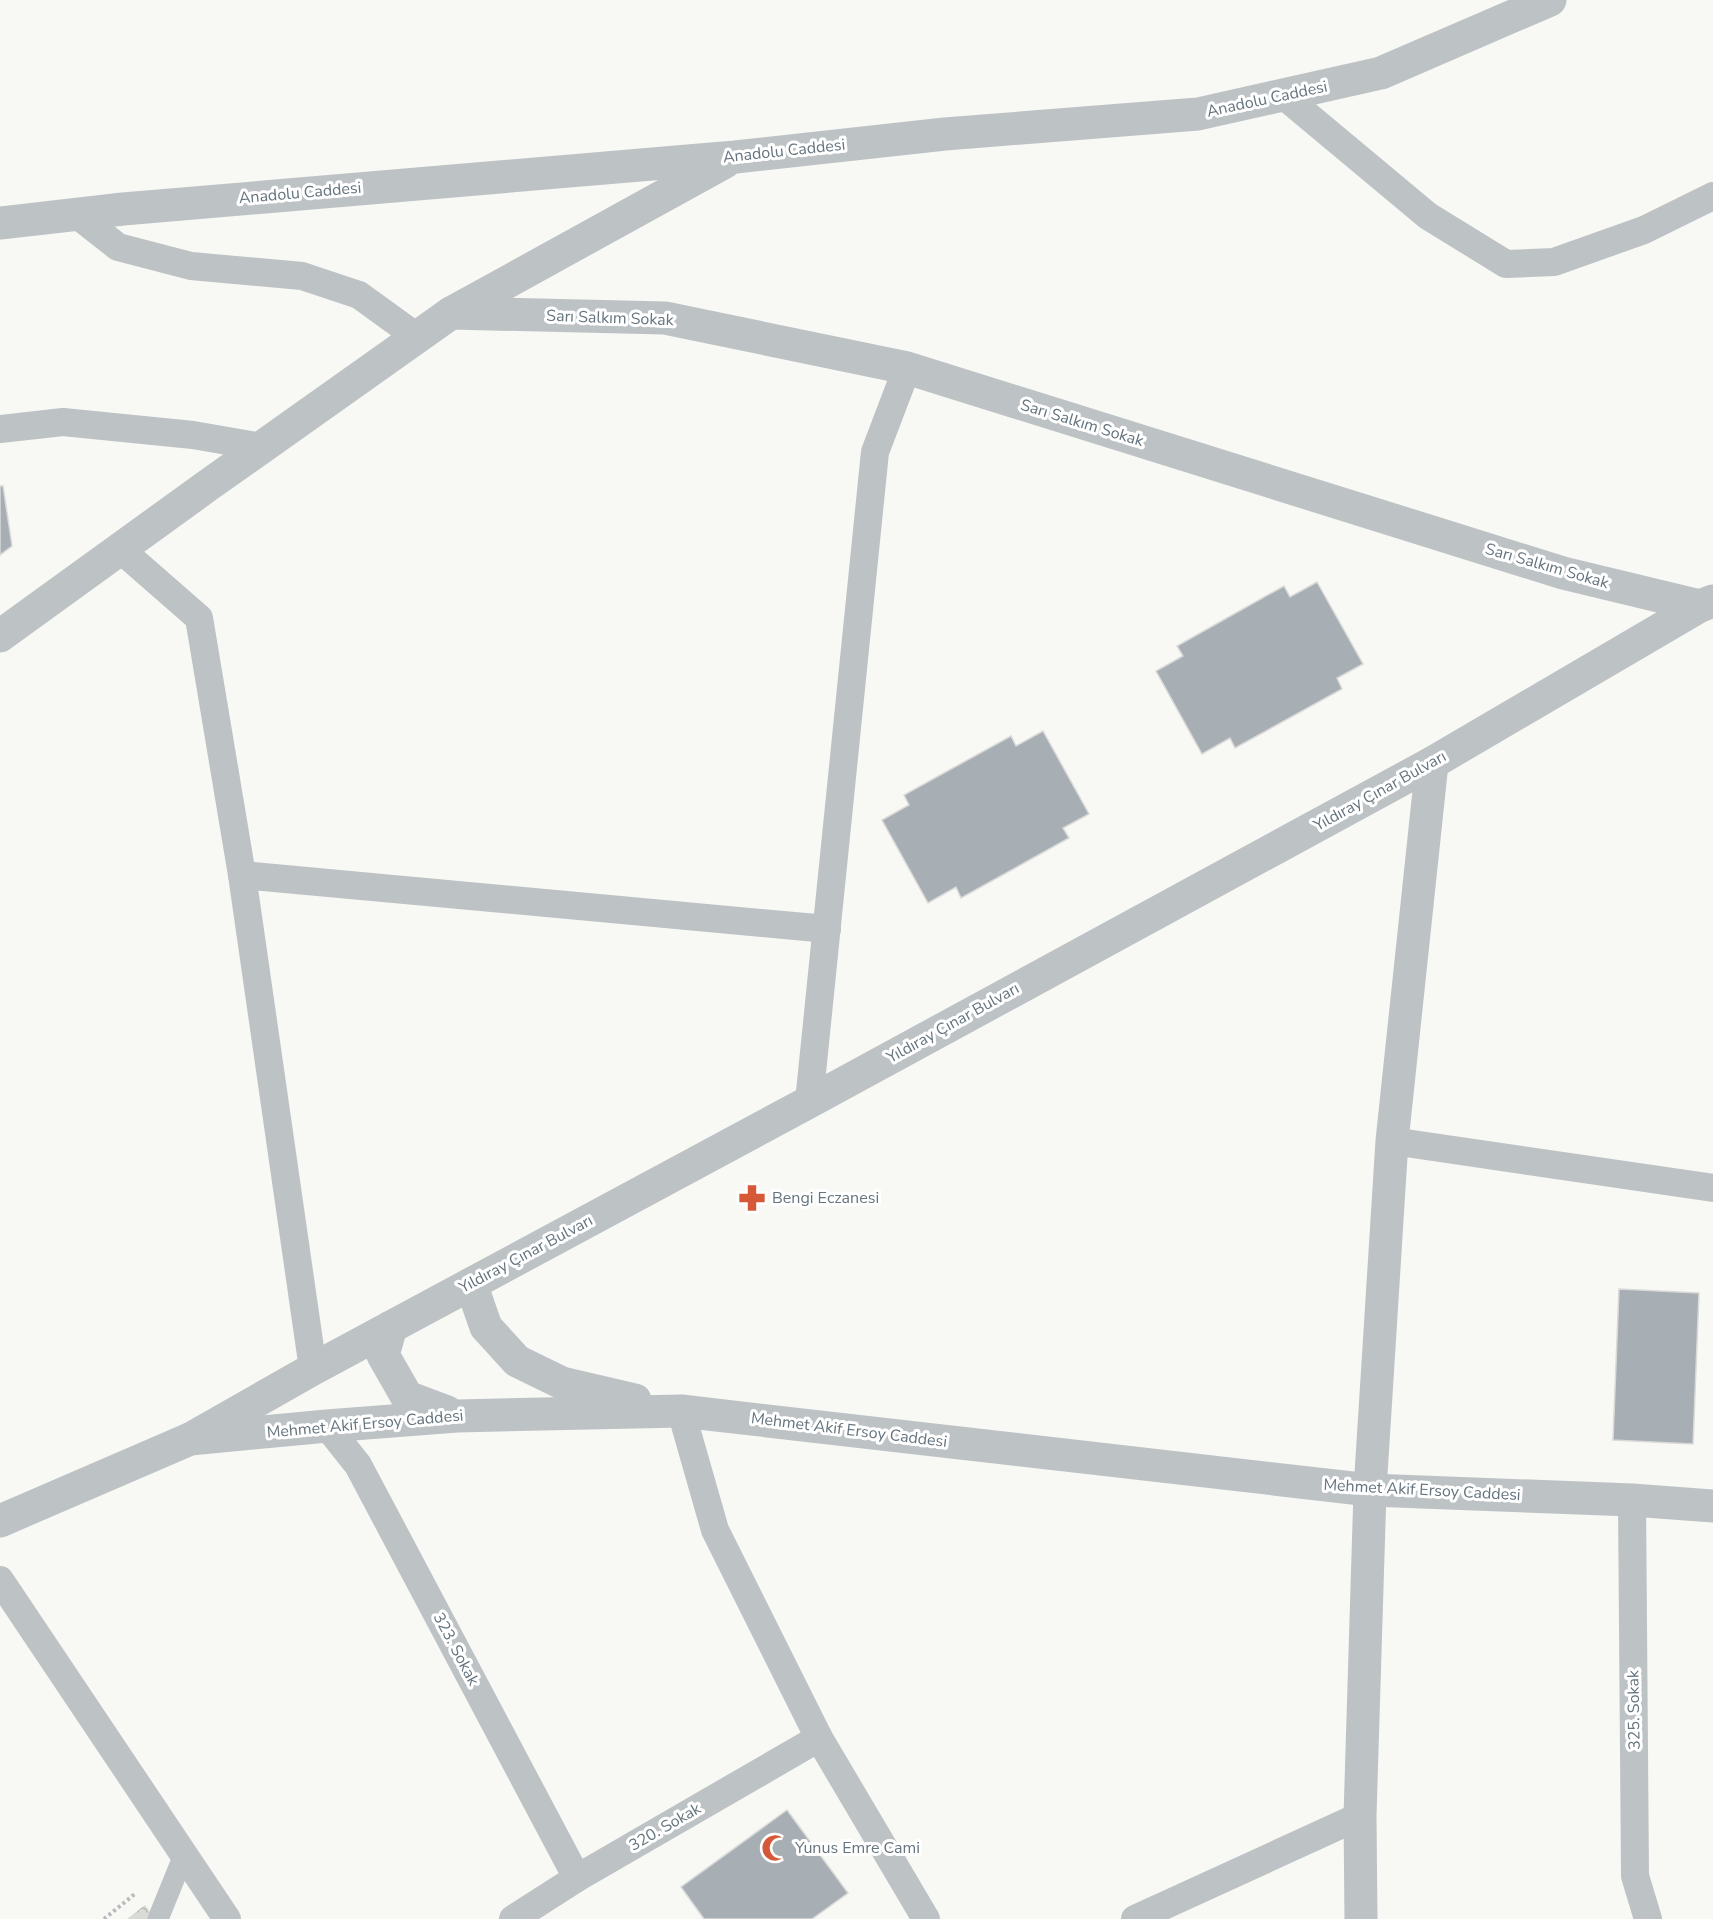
<svg xmlns="http://www.w3.org/2000/svg" width="1713" height="1919" font-family="'Nunito Sans',sans-serif">
<defs>
<pattern id="park-crowns" width="20" height="18" patternUnits="userSpaceOnUse" patternTransform="scale(1.5)"><rect width="20" height="18" fill="#d8dcd5"/><path d="M2 6a3 3 0 1 1 6 0M12 15a3 3 0 1 1 6 0" fill="none" stroke="#b3b7b2"/></pattern>
</defs>
<rect width="100%" height="100%" fill="#f8f8f5"/>
<polygon fill="url(#park-crowns)" points="145,1905 155,1919 127,1919"/>
<g fill="#a7aeb4" stroke="#d9d9d8" stroke-width="1.5">
<polygon points="0,486 3,486 12,546 0,555"/>
<polygon points="1317,582 1363,664 1337,678 1342,689 1235,748 1230,738 1202,754 1156,671 1183,656 1177,646 1284,586 1290,597"/>
<polygon points="1043,731 1089,814 1063,828 1069,838 961,898 956,887 928,903 882,820 909,805 904,795 1011,736 1016,746"/>
<polygon points="1619,1289 1699,1293 1693,1444 1613,1440"/>
<polygon points="787,1810 848,1893 812,1919 704,1919 681,1887"/>
</g>
<g fill="none" stroke-linecap="round" stroke-linejoin="round">
<polyline stroke="#b8bbbe" stroke-width="4" stroke-dasharray="3 3" stroke-linecap="butt" points="104,1919 136,1893"/>
<polyline stroke="#bdc2c5" stroke-width="21" points="158,1919 184,1855"/>
<g stroke="#bdc2c5" stroke-width="28">
<polyline points="1283,95 1428,216 1506,264 1554,262 1644,230 1713,196"/>
<polyline points="76,214 118,247 191,266 302,276 359,295 417,337"/>
<polyline points="0,429 63,422 193,435 262,447"/>
<polyline points="120,549 199,618 242,875 313,1369"/>
<polyline points="242,875 827,929"/>
<polyline points="809,1102 875,452 907,368"/>
<polyline points="1392,1141 1713,1188"/>
<polyline points="681,1411 715,1530 819,1738 926,1919"/>
<polyline points="327,1426 358,1465 577,1878"/>
<polyline points="1632,1500 1635,1876 1648,1919"/>
<polyline points="0,1580 227,1919"/>
<polyline points="513,1919 577,1878 819,1738"/>
<polyline points="1135,1919 1360,1816"/>
</g>
<g stroke="#bdc2c5" stroke-width="33">
<polyline points="0,223 123,209 735,157 945,134 1198,114 1381,73 1550,0"/>
<polyline points="451,313 665,318 907,368 1563,573 1700,606"/>
<polyline points="0,636 207,486 451,313 725,162"/>
<polyline points="471,1284 486,1327 517,1361 562,1383 635,1400"/>
<polyline points="391,1327 383,1355 407,1397 447,1412"/>
<polyline points="190,1439 313,1369 809,1102 1432,763 1700,606 1713,601"/>
<polyline points="0,1521 190,1439 327,1426 457,1416 681,1411 1370,1490 1632,1500 1713,1506"/>
<polyline points="1361,1919 1360,1816 1370,1490 1392,1141 1432,763"/>
</g>
</g>
<defs>
<symbol id="pharmacy-bare" viewBox="-9 -9 18 18"><path d="M-2-6h4v4h4v4h-4v4h-4v-4h-4v-4h4Z" fill="#d65937" stroke="#fff" stroke-width="2.5" paint-order="stroke"/></symbol>
<symbol id="mosque-bare" viewBox="-9 -9 18 18"><path d="M3.5-4.9A6 6 0 1 0 3.5 4.9A5 5 0 1 1 3.5-4.9Z" fill="#d65937" stroke="#fff" stroke-width="2.5" paint-order="stroke"/></symbol>
</defs>
<g fill-rule="evenodd">
<use href="#pharmacy-bare" x="733" y="1179" width="38" height="38"/>
<use href="#mosque-bare" x="756" y="1829" width="38" height="38"/>
</g>
<g text-anchor="middle" dominant-baseline="central" stroke-width="6" stroke-linejoin="round" paint-order="stroke">
<g font-size="16" fill="#65747e" stroke="#fff">
<text transform="translate(1267 99) rotate(-12)">Anadolu Caddesi</text>
<text transform="translate(784 151) rotate(-6)">Anadolu Caddesi</text>
<text transform="translate(300 193) rotate(-5)">Anadolu Caddesi</text>
<text transform="translate(610 318) rotate(2)">Sarı Salkım Sokak</text>
<text transform="translate(1082 423) rotate(17)">Sarı Salkım Sokak</text>
<text transform="translate(1547 566) rotate(16)">Sarı Salkım Sokak</text>
<text transform="translate(1380 791) rotate(-29)">Yıldıray Çınar Bulvarı</text>
<text transform="translate(953 1023) rotate(-29)">Yıldıray Çınar Bulvarı</text>
<text transform="translate(526 1254) rotate(-28)">Yıldıray Çınar Bulvarı</text>
<text transform="translate(365 1424) rotate(-5)">Mehmet Akif Ersoy Caddesi</text>
<text transform="translate(849 1430) rotate(7)">Mehmet Akif Ersoy Caddesi</text>
<text transform="translate(1422 1490) rotate(3)">Mehmet Akif Ersoy Caddesi</text>
<text transform="translate(456 1649) rotate(62)">323. Sokak</text>
<text transform="translate(1634 1710) rotate(-91)">325. Sokak</text>
<text transform="translate(665 1827) rotate(-30)">320. Sokak</text>
</g>
<g font-size="16" fill="#65747e" stroke="#fff" text-anchor="start">
<text x="772" y="1198">Bengi Eczanesi</text>
<text x="795" y="1848">Yunus Emre Cami</text>
</g>
</g>
</svg>
